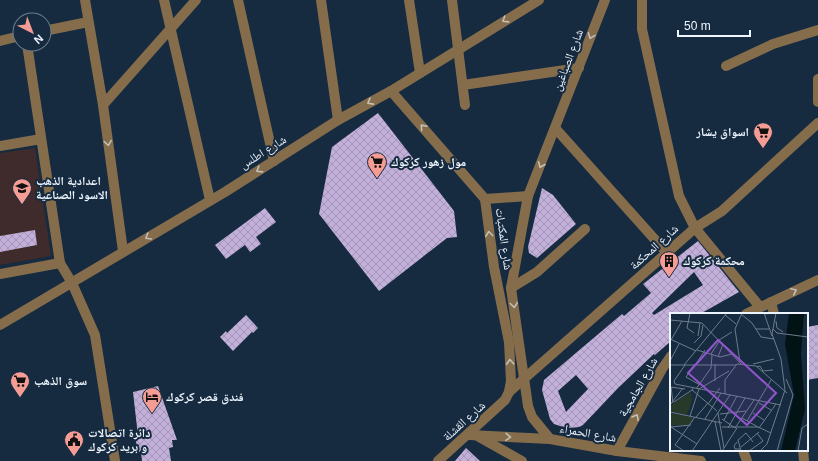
<svg xmlns="http://www.w3.org/2000/svg" width="818" height="461" font-family="Helvetica,'Noto Naskh Arabic',sans-serif">
<defs>
<pattern id="building-cross-hatch" width="8" height="8" patternUnits="userSpaceOnUse"><rect width="8" height="8" fill="#c2afda"/><path d="M0 0l8 8M0 8l8-8" fill="none" stroke="#a396b6"/></pattern>
</defs>
<rect width="100%" height="100%" fill="#162b40"/>
<polygon fill="#3f2b2b" points="35,148 51,256 0,265 0,153"/>
<g fill="url(#building-cross-hatch)" fill-rule="evenodd">
<polygon points="378,113 454,211 457,237 447,238 379,291 319,214 332,147"/>
<polygon points="542,188 553,195 576,224 537,258 529,253 528,247"/>
<polygon points="265,208 276,222 256,237 261,244 250,252 245,245 226,259 215,245"/>
<polygon points="35,230 37,245 0,252 0,236"/>
<path d="M698,241L739,292L700,314H671V341L655,355L654,354L618,388L583,425L579,427L570,428L560,426L554,424L550,419L542,390L544,380L622,314L624,316L651,293L643,284ZM694,272L703,285L654,315L652,313ZM576,375L588,389L566,412L558,391Z"/>
<polygon points="246,315 258,328 253,333 252,332 233,351 220,337 226,331 227,333"/>
<polygon points="818,325 818,378 807,380 807,327"/>
<polygon points="158,386 177,440 172,440 173,447 169,448 171,461 142,461 141,452 138,452 135,436 138,436 133,392"/>
<polygon points="466,448 480,461 455,461"/>
</g>
<g fill="none" stroke-linecap="round" stroke-linejoin="round">
<g stroke="#856d4c" stroke-width="10">
<polyline points="85,0 103,105 123,251"/>
<polyline points="164,0 210,200"/>
<polyline points="238,0 274,161"/>
<polyline points="321,0 338,120"/>
<polyline points="409,0 420,73"/>
<polyline points="452,0 465,105"/>
<polyline points="642,0 642,29 679,196 695,228 760,307"/>
<polyline points="44,31 88,22"/>
<polyline points="0,41 20,36"/>
<polyline points="27,44 60,263 72,283 95,335 115,461"/>
<polyline points="726,66 773,44 818,30"/>
<polyline points="818,79 818,102"/>
<polyline points="463,85 579,68"/>
<polyline points="103,105 196,0"/>
<polyline points="556,129 667,253"/>
<polyline points="0,146 41,139"/>
<polyline points="485,199 528,196"/>
<polyline points="0,274 60,263"/>
<polyline points="511,288 537,272 585,229"/>
<polyline points="771,302 774,314"/>
<polyline points="746,314 818,280"/>
<polyline points="509,392 695,228 722,211 818,123"/>
<polyline points="743,450 747,461"/>
<polyline points="803,450 804,461"/>
<polyline points="617,451 662,369 671,356"/>
</g>
<g stroke="#856d4c" stroke-width="10">
<polyline points="391,91 485,199 494,267 509,342 511,381 509,392 505,400 438,461"/>
<polyline points="0,325 225,192 338,120 391,91 539,0"/>
<polyline points="469,435 550,439 617,451 701,461"/>
<polyline points="479,437 522,461"/>
<polyline points="550,439 532,417 528,406 511,288 528,196 605,0"/>
</g>
</g>
<defs><path id="oneway-chevron" d="M-2-3.5L2.5 0L-2 3.5" fill="none" stroke-width="1.6" stroke-linecap="round" stroke-linejoin="round"/></defs>
<g stroke="#c4bfb7">
<use href="#oneway-chevron" transform="translate(505 20) rotate(148)"/>
<use href="#oneway-chevron" transform="translate(591 36) rotate(111)"/>
<use href="#oneway-chevron" transform="translate(370 102) rotate(151)"/>
<use href="#oneway-chevron" transform="translate(423 127) rotate(-131)"/>
<use href="#oneway-chevron" transform="translate(108 143) rotate(82)"/>
<use href="#oneway-chevron" transform="translate(541 165) rotate(113)"/>
<use href="#oneway-chevron" transform="translate(259 170) rotate(148)"/>
<use href="#oneway-chevron" transform="translate(489 234) rotate(-97)"/>
<use href="#oneway-chevron" transform="translate(148 237) rotate(149)"/>
<use href="#oneway-chevron" transform="translate(794 291) rotate(-25)"/>
<use href="#oneway-chevron" transform="translate(514 305) rotate(82)"/>
<use href="#oneway-chevron" transform="translate(510 362) rotate(-93)"/>
<use href="#oneway-chevron" transform="translate(636 417) rotate(-61)"/>
<use href="#oneway-chevron" transform="translate(508 437) rotate(3)"/>
</g>
<defs>
<symbol id="supermarket-pin" viewBox="-11 -11 22 30"><path d="M0 17L-7.5 6A9.5 9.5 0 1 1 7.5 6Z" fill="#f59c94" stroke="#162b40"/><path d="M-6-5.5h2.5l.6 2H6L4.5 2H-2.5L-4.4-4H-6ZM-1.5 3.2a1.3 1.3 0 1 0 .1 0ZM3 3.2a1.3 1.3 0 1 0 .1 0Z" fill="#111"/></symbol>
<symbol id="school-pin" viewBox="-11 -11 22 30"><path d="M0 17L-7.5 6A9.5 9.5 0 1 1 7.5 6Z" fill="#f59c94" stroke="#162b40"/><path d="M0-5L7-2L0 1L-7-2ZM-4 1L0 2.5L4 1V4Q0 6-4 4Z" fill="#111"/></symbol>
<symbol id="building-pin" viewBox="-11 -11 22 30"><path d="M0 17L-7.5 6A9.5 9.5 0 1 1 7.5 6Z" fill="#f59c94" stroke="#162b40"/><path d="M-4-6H4V6H1V3H-1V6H-4ZM-2.5-4.3h1.7v1.8h-1.7ZM.8-4.3h1.7v1.8H.8ZM-2.5-1h1.7V.8h-1.7ZM.8-1h1.7V.8H.8Z" fill="#111"/></symbol>
<symbol id="hotel-pin" viewBox="-11 -11 22 30"><path d="M0 17L-7.5 6A9.5 9.5 0 1 1 7.5 6Z" fill="#f59c94" stroke="#162b40"/><path d="M-6-4.5h1.5V1H6V5H4.5V3h-9V5H-6ZM-4 0a1.8 1.8 0 1 1 3.6 0ZM.5 0V-2.5h3Q6-2.5 6 0Z" fill="#111"/></symbol>
<symbol id="civic-pin" viewBox="-11 -11 22 30"><path d="M0 17L-7.5 6A9.5 9.5 0 1 1 7.5 6Z" fill="#f59c94" stroke="#162b40"/><path d="M-.6-6.5H3V-4.5H.6V-3L4-1V1h2V6H-6V1h2V-1L-.6-3ZM-1.2 2.5V6h2.4V2.5Z" fill="#111"/></symbol>
</defs>
<g fill-rule="evenodd">
<use href="#supermarket-pin" x="752" y="121" width="22" height="30"/>
<use href="#supermarket-pin" x="366" y="151" width="22" height="30"/>
<use href="#school-pin" x="11" y="177" width="22" height="30"/>
<use href="#building-pin" x="658" y="250" width="22" height="30"/>
<use href="#supermarket-pin" x="9" y="370" width="22" height="30"/>
<use href="#hotel-pin" x="141" y="386" width="22" height="30"/>
<use href="#civic-pin" x="63" y="429" width="22" height="30"/>
</g>
<g text-anchor="middle" dominant-baseline="central" stroke-width="4" stroke-linejoin="round" paint-order="stroke">
<g font-size="12" fill="#eef5fe" stroke="#162b40">
<text transform="translate(568 60) rotate(-69)">شارع الصباغين</text>
<text transform="translate(263 152) rotate(-32)">شارع اطلس</text>
<text transform="translate(504 239) rotate(82)">شارع المكتبات</text>
<text transform="translate(654 247) rotate(-42)">شارع المحكمة</text>
<text transform="translate(638 387) rotate(-60)">شارع الجامجية</text>
<text transform="translate(464 421) rotate(-42)">شارع القشلة</text>
<text transform="translate(588 433) rotate(10)">شارع الحمراء</text>
</g>
<g font-size="12" font-weight="bold" fill="#eef5fe" stroke="#162b40" text-anchor="start">
<text x="749" y="132" text-anchor="end">اسواق يشار</text>
<text x="391" y="162">مول زهور كركوك</text>
<text x="36" y="181">اعدادية الذهب<tspan x="36" dy="14">الاسود الصناعية</tspan></text>
<text x="683" y="261">محكمة كركوك</text>
<text x="34" y="381">سوق الذهب</text>
<text x="166" y="397">فندق قصر كركوك</text>
<text x="88" y="433">دائرة اتصالات<tspan x="88" dy="14">و بريد كركوك</tspan></text>
</g>
</g>
<g transform="translate(670 313)">
<rect width="138" height="138" fill="#162b40"/>
<path d="M21,79L22,88L17,102L0,98V93ZM0,100L22,104L23,109L14,113L4,112L0,114Z" fill="#273928"/>
<path d="M119,0H134L131,41L135,96L125,138H111L124,82L115,31Z" fill="#021316"/>
<path fill="none" stroke="#6c7c8c" stroke-width="1" d="M20,0L17,15L24,20M94,0L102,23M71,1L82,10L91,24L104,26M94,1L106,0M55,2L66,11M0,7L32,10L71,51M106,8L107,15L113,19M86,16H99M103,16L107,20L138,24M28,23L30,10M0,26L26,38M1,27L12,8M49,27L62,19M24,30L31,23L33,12M27,37L50,44L62,41M41,41L50,27M48,44L53,31M0,48L9,31M70,49L65,16L72,0M25,51L16,64L30,72M26,51L35,37M83,51L104,46M0,52H66M14,52L57,0M15,52L4,68L5,71L111,92M87,54L90,53L93,58L103,57M138,67V113M45,68V51M0,74L15,76M1,74L3,90M23,75L22,77L47,98M26,76L41,55L42,42M55,81V67L67,51L86,53L117,80M4,89L22,77M89,90L101,97M38,91L50,75M0,92L13,75M0,99L52,110M48,100L54,135M83,100L94,107M50,101L76,98M20,103L29,76L59,58M26,104L38,90M72,105L88,114M35,106L51,80M52,106L65,115M54,107L67,83M77,108L101,67M45,109L51,138M1,114L27,131M1,114L21,112M52,114H88L101,120M58,115L75,85M65,115L84,87M89,115L106,91M67,129L64,133L65,136H70M71,134L89,119M14,138L5,132L25,104M22,138L60,82M52,138L67,115M71,138L68,127L76,120L83,129M79,138L93,128L87,120M90,138L97,131L115,77L111,46L102,21L106,0M107,138L123,82L116,66M128,138L132,115L138,111"/>
<path fill="#9254cc" fill-opacity="0.15" stroke="#9254cc" stroke-width="2" d="M48,27L106,80L77,112L18,60Z"/>
<rect width="138" height="138" fill="none" stroke="#eef5fe" stroke-width="2"/>
</g>
<g transform="translate(32 32) rotate(138)"><circle r="19" fill="#162b40" stroke="#6c7c8c"/>
<path d="M0-3L7 15L0 10L-7 15Z" fill="#f59c94"/>
<text y="-6" font-size="11" font-weight="bold" text-anchor="middle" fill="#eef5fe">N</text>
</g>
<path d="M678 30v6h72v-6" fill="none" stroke="#eef5fe" stroke-width="2"/>
<text x="684" y="30" font-size="12" fill="#eef5fe" stroke="#162b40" stroke-width="3" paint-order="stroke">50 m</text>
</svg>
